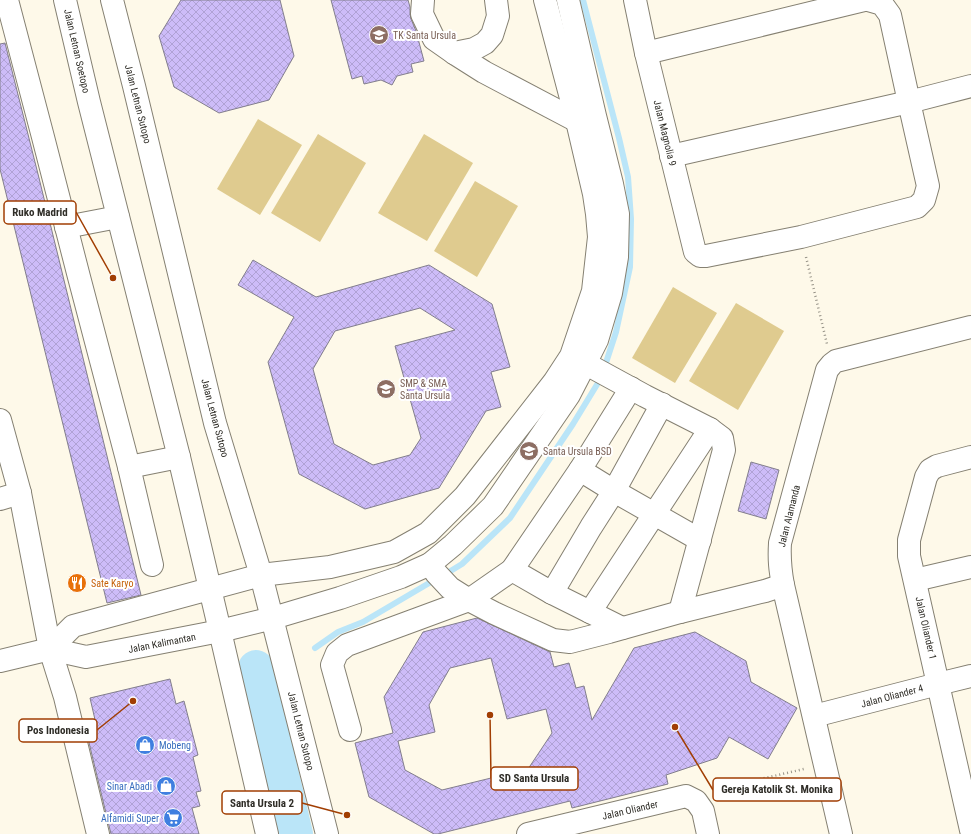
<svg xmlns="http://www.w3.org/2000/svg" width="971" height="834" font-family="'Roboto Condensed',sans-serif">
<defs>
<pattern id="building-cross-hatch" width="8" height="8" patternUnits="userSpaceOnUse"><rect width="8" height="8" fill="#cdbcf8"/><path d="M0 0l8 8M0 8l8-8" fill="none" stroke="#b0a2d5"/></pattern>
</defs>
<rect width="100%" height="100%" fill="#fef9e9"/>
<g fill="#dfcb8f">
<polygon points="258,119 302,145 260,215 217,189"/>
<polygon points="318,134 366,163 320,242 271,213"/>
<polygon points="424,134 473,163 427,241 378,213"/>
<polygon points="475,181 518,206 477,277 434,251"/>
<polygon points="673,287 717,313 675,383 632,358"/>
<polygon points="736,303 784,331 738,410 689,381"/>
</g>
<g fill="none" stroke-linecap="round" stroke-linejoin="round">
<g stroke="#bae5f8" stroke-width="6">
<polyline points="444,575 462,564 510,518 573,424 601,378 616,332 630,267 631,219 628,177 619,138 583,0"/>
<polyline points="315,648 338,632 363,622 436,579"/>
</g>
<polyline stroke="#bae5f8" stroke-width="36" points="256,668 295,834"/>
</g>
<g fill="url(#building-cross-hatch)" stroke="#827e8c" fill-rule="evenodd">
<polygon points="181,0 280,0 294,56 269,100 219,113 174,87 159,36"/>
<polygon points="331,0 408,0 410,7 410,14 411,19 416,31 424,61 411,64 413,72 397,76 392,85 381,80 364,84 362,76 352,79"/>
<polygon points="5,43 39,178 141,595 107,603 0,169 0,44"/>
<path d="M253,260L316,297L429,265L492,304L510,367L491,372L501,407L486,411L439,488L365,509L299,474L268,362L294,317L238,285ZM420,308L455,330L395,346L421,438L410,455L373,465L334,444L313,369L335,331Z"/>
<polygon points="751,462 779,470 766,519 738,511"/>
<path d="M477,618L550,652L554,667L569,663L576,688L584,686L592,720L634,648L695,632L746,661L751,682L797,708L768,759L729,737L717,758L666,775L668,784L572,808L570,801L438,834H434L369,797L355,743L393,733L384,697L423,632ZM491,658L507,719L546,709L552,733L528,769L442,790L405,770L398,741L435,732L429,705L450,668Z"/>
<polygon points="170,679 176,704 184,701 198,755 193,757 201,791 196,792 200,806 192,808 199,834 111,834 85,726 96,724 90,698"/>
</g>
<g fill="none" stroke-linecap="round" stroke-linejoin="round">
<defs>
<g id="minor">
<polyline points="7,0 43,137 79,277 129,467 152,565"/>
<polyline points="423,0 422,14 434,39 454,53 484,72 577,121 586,119"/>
<polyline points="635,0 646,53 695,252 700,256 706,256 801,237 917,207 924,200 928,186 909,102 890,15 882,4 868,0"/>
<polyline points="454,53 474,49 485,43 492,35 498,16 496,0"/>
<polyline points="646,53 864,0"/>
<polyline points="671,156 909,102 971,86"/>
<polyline points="66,227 118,217"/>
<polyline points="572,357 586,362 590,366 645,396 710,429 722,438 724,450 680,612"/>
<polyline points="0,420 20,493 50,649 65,697 98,834"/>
<polyline points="971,457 937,466 930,470 926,477 909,540 909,556 971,830"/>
<polyline points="129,467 179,457"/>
<polyline points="580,470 614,491 700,540"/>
<polyline points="0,499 20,493"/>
<polyline points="430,564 436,573 450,588 469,600 512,570"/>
<polyline points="915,580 971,567"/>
<polyline points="552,593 591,527 614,491 662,404"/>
<polyline points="590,612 710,429"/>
<polyline points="622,628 552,593 512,570 580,470 631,388"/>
<polyline points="50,649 73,626 261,575 330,567 394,552 428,533 465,496 554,382 571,356 593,291 599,237 597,214 594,194 577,121 545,0"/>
<polyline points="0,661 50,649 86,657 220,631 273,618 340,598 401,577 430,564 453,545 493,506 569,395 586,362 597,340 611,293 617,257 618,214 612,184 595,116 568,0"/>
<polyline points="814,716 938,684 971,676"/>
<polyline points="350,730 332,665 337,653 347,645 469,600 494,613 553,640 570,642 609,632 680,612 765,591 783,585"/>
<polyline points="528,834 686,796 696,801 703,811 708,834"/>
<path d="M841,834L783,585C780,569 779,560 780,543L827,370L832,364L836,361L971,327"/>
</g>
<g id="major">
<polyline points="65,0 89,102 179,457 220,631 267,834"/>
<polyline points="112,0 134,86 215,423 261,575 327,834"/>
</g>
</defs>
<use href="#minor" stroke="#858072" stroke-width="24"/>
<use href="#major" stroke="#858072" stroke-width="24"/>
<g stroke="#979388" stroke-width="2.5" stroke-dasharray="1 3" stroke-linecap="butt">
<polyline points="806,257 827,344"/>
<polyline points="713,790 804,769"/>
</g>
<use href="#minor" stroke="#fff" stroke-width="22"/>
<use href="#major" stroke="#fff" stroke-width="22"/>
</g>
<defs>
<symbol id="school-disc" viewBox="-11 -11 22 22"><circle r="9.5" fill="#8d6e63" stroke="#fff"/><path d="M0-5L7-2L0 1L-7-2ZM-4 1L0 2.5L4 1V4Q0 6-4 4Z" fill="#fff"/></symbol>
<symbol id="restaurant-disc" viewBox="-11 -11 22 22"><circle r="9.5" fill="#e8710a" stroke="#fff"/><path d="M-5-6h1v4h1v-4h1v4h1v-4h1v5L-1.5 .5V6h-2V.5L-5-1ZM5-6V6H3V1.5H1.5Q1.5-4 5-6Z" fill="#fff"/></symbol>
<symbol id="shop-disc" viewBox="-11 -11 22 22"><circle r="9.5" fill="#3f7fe0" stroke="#fff"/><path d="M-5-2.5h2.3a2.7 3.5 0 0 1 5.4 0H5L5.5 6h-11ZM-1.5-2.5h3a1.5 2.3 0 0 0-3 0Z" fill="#fff"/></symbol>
<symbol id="supermarket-disc" viewBox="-11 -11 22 22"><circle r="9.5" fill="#3f7fe0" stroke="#fff"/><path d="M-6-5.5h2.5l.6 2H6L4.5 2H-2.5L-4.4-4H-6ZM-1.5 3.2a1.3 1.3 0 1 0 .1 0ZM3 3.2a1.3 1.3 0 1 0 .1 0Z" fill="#fff"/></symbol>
</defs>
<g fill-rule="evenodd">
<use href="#school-disc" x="368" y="24" width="22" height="22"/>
<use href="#school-disc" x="375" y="378" width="22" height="22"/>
<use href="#school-disc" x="518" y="440" width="22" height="22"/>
<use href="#restaurant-disc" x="66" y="572" width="22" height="22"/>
<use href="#shop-disc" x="134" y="734" width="22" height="22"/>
<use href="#shop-disc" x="155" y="775" width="22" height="22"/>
<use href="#supermarket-disc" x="162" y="807" width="22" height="22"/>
</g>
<g text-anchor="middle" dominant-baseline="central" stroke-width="4" stroke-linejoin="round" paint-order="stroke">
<g font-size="10" fill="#785e54" stroke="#fff" text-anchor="start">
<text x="393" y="35">TK Santa Ursula</text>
<text x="400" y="383">SMP &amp; SMA<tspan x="400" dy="12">Santa Ursula</tspan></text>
<text x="543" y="451">Santa Ursula BSD</text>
</g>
<g font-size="10" fill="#2f2d27" stroke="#fff">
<text transform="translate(77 51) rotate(77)">Jalan Letnan Soetopo</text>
<text transform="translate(138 104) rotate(76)">Jalan Letnan Sutopo</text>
<text transform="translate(665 133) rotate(76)">Jalan Magnolia 9</text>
<text transform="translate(215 418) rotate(75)">Jalan Letnan Sutopo</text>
<text transform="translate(789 516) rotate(-76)">Jalan Alamanda</text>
<text transform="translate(926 628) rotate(77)">Jalan Oliander 1</text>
<text transform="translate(162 643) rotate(-11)">Jalan Kalimantan</text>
<text transform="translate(892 696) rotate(-15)">Jalan Oliander 4</text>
<text transform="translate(301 731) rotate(76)">Jalan Letnan Sutopo</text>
<text transform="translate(630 810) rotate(-13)">Jalan Oliander</text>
</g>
<g font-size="10" fill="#c56008" stroke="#fff" text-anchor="start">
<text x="91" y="583">Sate Karyo</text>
</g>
<g font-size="10" fill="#366cbe" stroke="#fff" text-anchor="end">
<text x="159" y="745" text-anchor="start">Mobeng</text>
<text x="152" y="786">Sinar Abadi</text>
<text x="159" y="818">Alfamidi Super</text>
</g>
</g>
<path fill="none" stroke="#a13e03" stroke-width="1.5" d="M113 278L76 212M133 701L97 730M490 715L491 778M675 727L713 790M347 815L302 803"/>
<g fill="#a13e03" stroke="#fff" stroke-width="1.5">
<circle cx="113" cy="278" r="4"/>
<circle cx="133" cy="701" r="4"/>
<circle cx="490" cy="715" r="4"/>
<circle cx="675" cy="727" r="4"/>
<circle cx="347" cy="815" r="4"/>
</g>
<g fill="#fff" stroke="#a13e03" stroke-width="1.5">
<rect x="4" y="201" width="72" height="23" rx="4"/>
<rect x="19" y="719" width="78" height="23" rx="4"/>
<rect x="491" y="767" width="87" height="23" rx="4"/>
<rect x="713" y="778" width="128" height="23" rx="4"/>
<rect x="222" y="791" width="80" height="23" rx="4"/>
</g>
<g font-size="11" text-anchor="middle" font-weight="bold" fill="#2f2d27">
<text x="40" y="216">Ruko Madrid</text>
<text x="58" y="734">Pos Indonesia</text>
<text x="534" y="782">SD Santa Ursula</text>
<text x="777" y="793">Gereja Katolik St. Monika</text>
<text x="262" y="807">Santa Ursula 2</text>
</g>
</svg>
